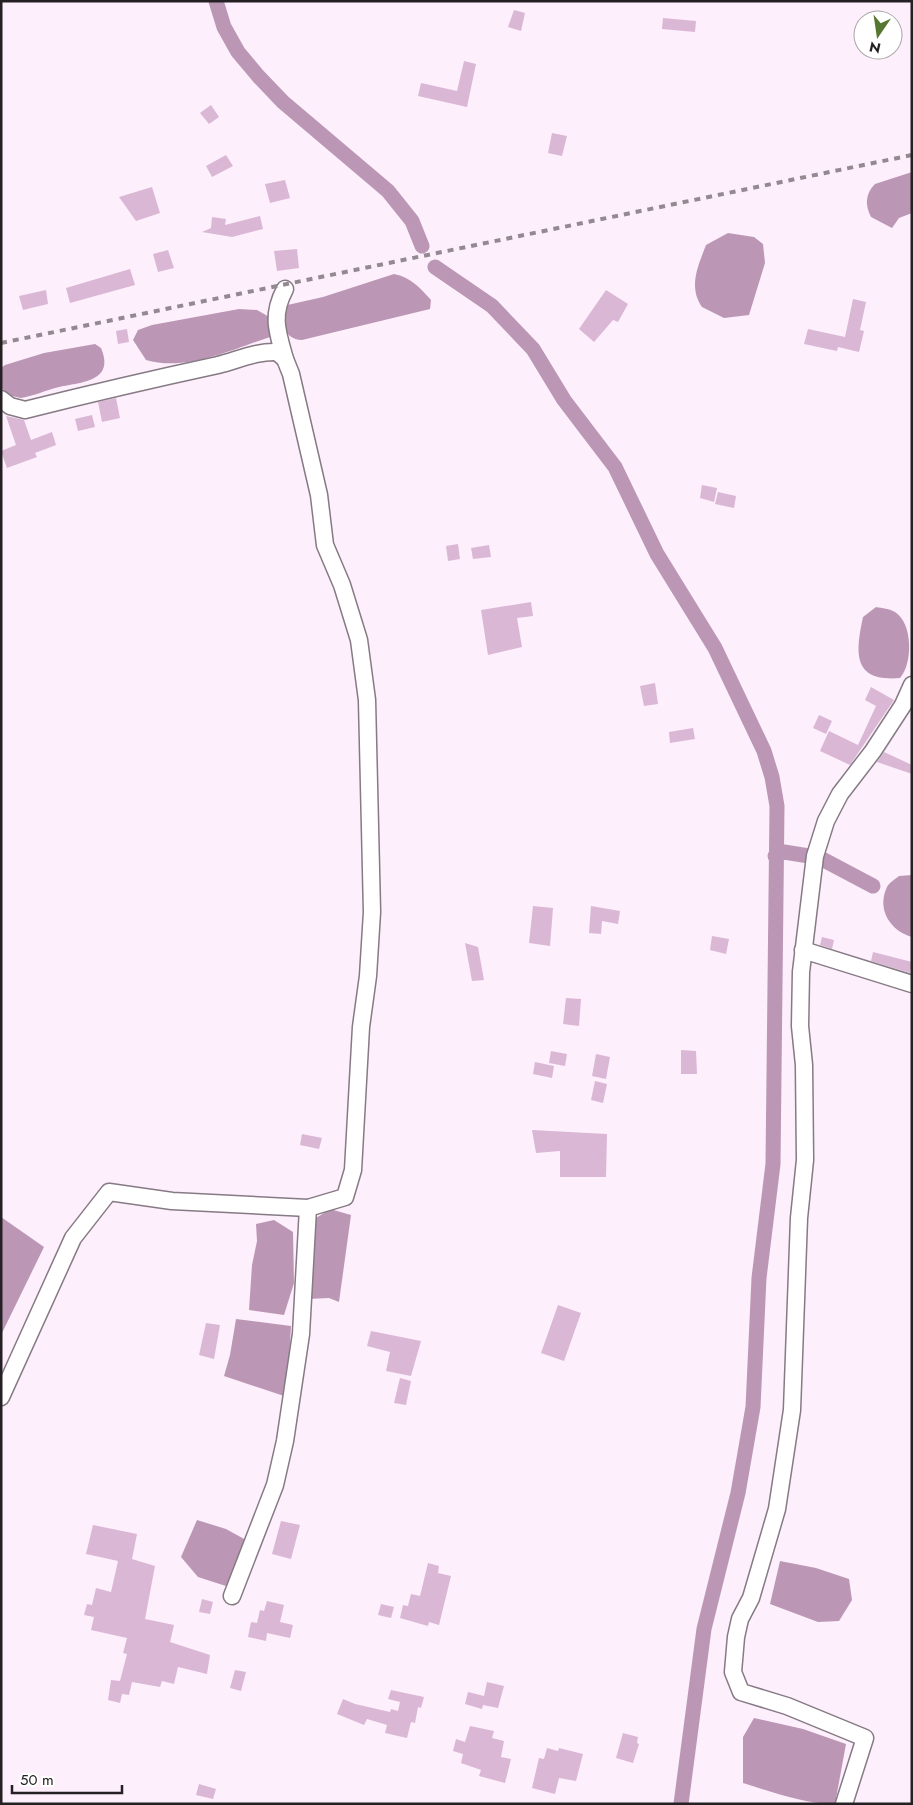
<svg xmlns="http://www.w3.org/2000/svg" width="913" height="1805" font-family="Jost,sans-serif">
<rect width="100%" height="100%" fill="#fdeffb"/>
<g fill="#bb97b5">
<path d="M912,172V213L899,218L892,228L871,217C865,205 865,194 875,184Z"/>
<path d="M728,233L754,237L763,244L765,263L749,315L724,318L702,307C688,287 698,266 706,245Z"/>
<path d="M394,274C411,277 420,288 431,300L430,309L302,340C282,339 284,322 283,306L323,297Z"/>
<path d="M239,309L257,310L271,318L273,332L270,337C233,349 186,372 146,360L133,340L138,330L152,325Z"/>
<path d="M95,344L101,348C115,381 83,382 59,387C46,390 34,396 21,398L12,396L1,388V368L5,365L44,353Z"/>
<path d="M876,607C882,608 890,609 895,612C913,623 913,664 900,678C853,682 855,654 863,617Z"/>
<path d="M912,875V937C891,931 876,910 887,887C889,883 895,879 899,876Z"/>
<polygon points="330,1209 351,1215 339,1302 329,1298 308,1299 313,1220"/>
<polygon points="1,1217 44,1247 1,1335"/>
<polygon points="274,1220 293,1232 294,1283 284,1315 249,1310 252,1265 257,1241 256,1224"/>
<polygon points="236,1319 291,1326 287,1397 224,1376 230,1355"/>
<polygon points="197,1520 226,1529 246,1540 229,1587 198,1577 181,1557"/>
<polygon points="780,1561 816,1568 849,1579 852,1600 839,1621 818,1622 770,1604"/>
<path d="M754,1718L803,1729L846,1744L835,1804C804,1804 772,1792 743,1783V1737Z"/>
</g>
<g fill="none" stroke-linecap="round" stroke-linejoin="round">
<g stroke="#bb97b5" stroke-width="15">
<polyline points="216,1 224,27 238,52 259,77 283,102 388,191 412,221 422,246"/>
<polyline points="435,267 492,306 533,349 564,400 615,467 657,554 715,648 764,751 772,777 777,806 773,1164 759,1278 753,1407 738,1493 704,1629 681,1804"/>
<polyline points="775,856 784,852 809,856"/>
<polyline points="822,859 873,886"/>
</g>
</g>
<g fill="#dbb7d6">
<polygon points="514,10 525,13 521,31 508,27"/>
<polygon points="663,18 696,21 695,32 662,29"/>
<polygon points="464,61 476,64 467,107 418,96 421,83 457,91"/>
<polygon points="211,105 219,117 209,124 200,113"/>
<polygon points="552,133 567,136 562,156 548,153"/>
<polygon points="226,155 233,166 212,177 206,166"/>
<polygon points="285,180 290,198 270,203 265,184"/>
<polygon points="152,187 160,213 136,221 119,197"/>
<polygon points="260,216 263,229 232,237 202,232 211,228 212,217 226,219 225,225"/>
<polygon points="297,249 299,268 277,271 274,251"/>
<polygon points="168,250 174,268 158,272 153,254"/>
<polygon points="130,269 135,285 70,303 66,288"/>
<polygon points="46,290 48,304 23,310 19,296"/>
<polygon points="606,290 628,304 618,322 613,320 594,342 579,329"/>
<polygon points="853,299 866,302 860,330 864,331 859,352 838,347 837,351 804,344 808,329 845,337"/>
<polygon points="127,329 129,342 118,344 116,331"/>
<polygon points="116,398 120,418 102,422 98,402"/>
<polygon points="92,415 95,427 78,431 75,419"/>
<polygon points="6,416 24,420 31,440 52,432 56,445 35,453 37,457 7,468 1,451 16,445"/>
<polygon points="702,485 717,488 714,502 700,498"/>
<polygon points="718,492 736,496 734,508 715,504"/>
<polygon points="458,544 460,559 448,561 446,546"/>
<polygon points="489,545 491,557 473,559 471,548"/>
<polygon points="531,602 533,616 517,618 522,647 488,655 481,610"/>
<polygon points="655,683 658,704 644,706 640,686"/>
<polygon points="871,687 894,700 850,765 820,751 829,731 858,745 876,706 865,700"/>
<polygon points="819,715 832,721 826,734 813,728"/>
<polygon points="693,728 695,739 670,743 669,732"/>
<polygon points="884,752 912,765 912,774 877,762"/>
<polygon points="533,906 553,908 550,946 529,943"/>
<polygon points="591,906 620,911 618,924 602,921 601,934 589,933"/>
<polygon points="712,936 729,939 726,954 710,950"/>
<polygon points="822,937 834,940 832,949 820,945"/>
<polygon points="465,943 478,947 484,980 472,981"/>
<polygon points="873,952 912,962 910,973 871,961"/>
<polygon points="566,998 581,999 579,1026 563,1024"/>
<polygon points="681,1050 696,1051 697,1074 681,1074"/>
<polygon points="551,1051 567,1054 565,1066 549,1063"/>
<polygon points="596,1054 610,1057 606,1079 592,1076"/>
<polygon points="535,1062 554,1066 552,1078 533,1074"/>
<polygon points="595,1081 607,1084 603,1103 591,1100"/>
<polygon points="532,1130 607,1134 606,1177 560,1177 560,1151 536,1153"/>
<polygon points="302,1134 322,1138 319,1149 300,1145"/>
<polygon points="558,1305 581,1313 564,1361 541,1353"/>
<polygon points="206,1323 220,1325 214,1359 199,1355"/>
<polygon points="371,1331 421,1341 411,1376 386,1371 390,1352 367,1346"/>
<polygon points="400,1378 411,1381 406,1405 394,1403"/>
<polygon points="281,1521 300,1525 291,1559 272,1554"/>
<polygon points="93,1525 137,1534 132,1559 155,1566 145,1619 174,1625 170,1642 210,1655 207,1674 178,1667 174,1684 162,1681 160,1687 132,1682 129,1695 122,1694 120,1703 108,1700 111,1680 120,1681 127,1654 123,1653 127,1638 91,1630 94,1617 84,1615 87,1604 92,1605 96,1588 111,1592 118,1561 86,1554"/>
<polygon points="428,1563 439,1566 438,1573 451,1576 439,1625 429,1622 428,1626 400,1618 403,1605 408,1606 411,1594 420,1596"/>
<polygon points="202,1599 213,1602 210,1614 199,1612"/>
<polygon points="267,1601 284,1605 280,1622 293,1625 290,1638 267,1633 266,1641 248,1637 251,1622 257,1623 260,1610 264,1611"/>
<polygon points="381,1604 394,1607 391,1618 378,1615"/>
<polygon points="235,1670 246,1672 241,1691 230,1688"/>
<polygon points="487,1682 504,1686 498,1708 483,1705 482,1709 465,1704 468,1692 484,1696"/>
<polygon points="391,1690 424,1697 421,1708 418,1707 415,1723 411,1722 407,1738 385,1733 387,1725 367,1719 364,1725 337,1714 343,1699 355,1704 390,1712 391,1709 398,1711 400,1702 388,1699"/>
<polygon points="470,1726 494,1731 492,1738 504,1741 501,1757 511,1759 505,1783 479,1776 481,1770 461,1763 463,1754 453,1751 456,1739 465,1742"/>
<polygon points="623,1733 638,1737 637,1743 639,1744 633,1763 616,1758"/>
<polygon points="547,1748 558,1751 559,1748 583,1754 576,1781 559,1778 555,1794 532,1788 539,1758 544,1759"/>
<polygon points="199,1784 216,1789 213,1799 196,1795"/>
</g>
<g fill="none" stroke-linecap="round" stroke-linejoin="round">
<defs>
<g id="street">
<path d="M285,289C271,315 277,331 285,359"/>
<path d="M1,399L10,406L25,410C89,394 153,379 218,365C238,360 257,351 277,352L285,359L291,374L319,495L325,545L342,585L359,640L367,700L372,912L368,976L361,1027L353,1170L345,1197L308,1208L301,1334L285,1441L275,1485L232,1596"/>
<polyline points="803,950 912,984"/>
<polyline points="1,1397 73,1238 109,1192 172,1201 308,1208"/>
<polyline points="844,1804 865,1738 787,1706 741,1692 733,1672 736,1637 740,1619 751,1598 777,1509 792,1410 799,1218 805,1160 804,1065 800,1026 801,972 815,856 826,821 840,794 873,751 903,705 912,685"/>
</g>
</defs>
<use href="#street" stroke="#867a84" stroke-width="19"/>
<use href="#street" stroke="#fff" stroke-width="16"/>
<polyline stroke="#938991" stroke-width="4" stroke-dasharray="6 6" stroke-linecap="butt" points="1,343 912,155"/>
</g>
<rect width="913" height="1805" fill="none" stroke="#252024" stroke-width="5"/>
<g transform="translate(878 35) rotate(193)"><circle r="24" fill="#ffffff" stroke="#a8a6a7"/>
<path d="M0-4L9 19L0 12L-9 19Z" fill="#56772f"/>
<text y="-8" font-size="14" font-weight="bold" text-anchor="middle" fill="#252024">N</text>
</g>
<path d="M12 1785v8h110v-8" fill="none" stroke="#252024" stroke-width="2.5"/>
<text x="20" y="1785" font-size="15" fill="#252024" stroke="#ffffff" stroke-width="4" paint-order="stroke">50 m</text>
</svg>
